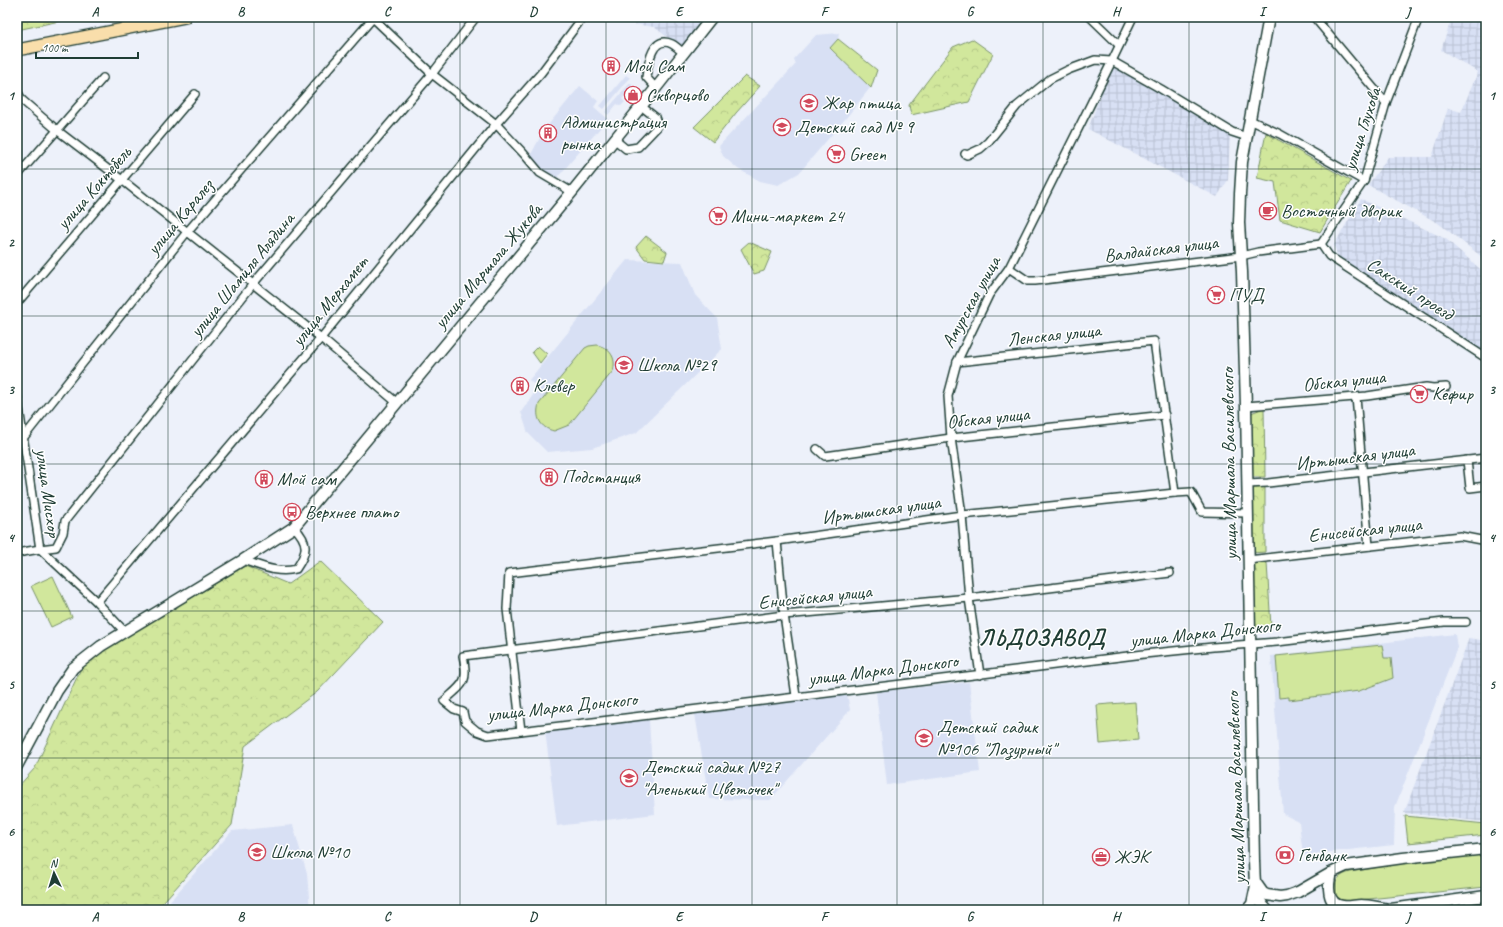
<svg xmlns="http://www.w3.org/2000/svg" width="1503" height="927" font-family="Caveat,sans-serif">
<defs>
<pattern id="industrial-grid" width="8" height="8" patternUnits="userSpaceOnUse"><rect width="8" height="8" fill="#d8e0f4"/><path d="M0 4h8M4 0v8" fill="none" stroke="#b9c1d2"/></pattern>
<pattern id="forest-crowns" width="20" height="18" patternUnits="userSpaceOnUse"><rect width="20" height="18" fill="#d1e79c"/><path d="M2 6a3 3 0 1 1 6 0M12 15a3 3 0 1 1 6 0" fill="none" stroke="#b3c787"/></pattern>
</defs>
<rect width="100%" height="100%" fill="#edf1fa"/>
<filter id="ink" filterUnits="userSpaceOnUse"><feTurbulence type="fractalNoise" baseFrequency=".025" numOctaves="2"/><feDisplacementMap in="SourceGraphic" scale="8" xChannelSelector="R" yChannelSelector="G"/><feConvolveMatrix kernelMatrix="1 2 1 2 8 2 1 2 1" color-interpolation-filters="sRGB"/></filter>
<g filter="url(#ink)">
<g fill="#d8e0f4">
<polygon points="839,33 838,39 830,49 853,69 870,88 846,118 799,173 778,185 760,181 738,169 723,156 719,146 796,64 794,59 816,35"/>
<polygon points="626,75 630,78 604,109 600,106"/>
<polygon points="630,83 633,86 622,99 625,102 621,106 617,104 608,115 605,112"/>
<polygon points="580,86 598,101 594,107 608,119 556,179 529,158 544,130"/>
<polygon points="627,260 682,262 695,295 717,318 722,349 636,433 592,448 547,452 528,433 521,412 538,388 529,380"/>
<polygon points="1455,634 1457,648 1395,807 1394,845 1303,855 1299,822 1283,814 1271,656"/>
<polygon points="969,682 980,772 887,785 876,692"/>
<polygon points="847,694 850,710 770,800 709,799 695,714"/>
<polygon points="649,720 655,814 557,826 545,730"/>
<polygon points="293,825 307,874 310,910 162,910 232,831"/>
</g>
<g fill="url(#industrial-grid)">
<polygon points="607,17 707,17 682,48 654,27 614,21"/>
<polygon points="1452,17 1486,17 1486,260 1438,223 1368,185 1388,157 1432,157 1448,108 1461,112 1478,72 1441,50"/>
<polygon points="1115,66 1230,134 1228,180 1217,197 1088,129 1109,72 1113,67"/>
<polygon points="1361,199 1446,239 1486,274 1486,356 1338,258 1334,245"/>
<polygon points="1469,638 1486,641 1486,822 1404,813"/>
</g>
<g fill="#d1e79c" stroke="#789268">
<polygon points="838,39 877,70 871,88 830,48"/>
<path d="M597,345C610,348 617,358 613,371L569,425L554,431C540,428 535,417 539,404L585,348L589,346Z"/>
<polygon points="538,346 547,354 540,363 532,352"/>
<polygon points="53,576 72,617 51,627 31,586"/>
<polygon points="1382,645 1384,658 1391,658 1393,678 1359,691 1289,700 1289,697 1279,698 1276,656"/>
<polygon points="1135,702 1138,740 1100,744 1097,705"/>
<polygon points="1405,816 1486,824 1486,835 1408,843"/>
<path d="M1486,853V887L1349,901C1342,900 1336,900 1335,892C1334,886 1336,879 1341,876C1348,871 1359,871 1367,869C1407,862 1446,858 1486,853Z"/>
</g>
<g fill="url(#forest-crowns)" stroke="#789268">
<polygon points="17,17 79,17 17,30"/>
<polygon points="972,39 993,54 969,102 911,115 909,105 953,47"/>
<polygon points="745,76 760,86 736,113 713,142 694,127"/>
<polygon points="1266,133 1351,181 1320,232 1280,220 1275,182 1257,178"/>
<polygon points="646,236 667,252 664,261 645,259 636,247"/>
<polygon points="749,242 772,252 764,271 754,274 741,249"/>
<polygon points="1264,408 1265,477 1252,477 1251,413"/>
<polygon points="1265,487 1265,552 1251,553 1252,488"/>
<polygon points="320,561 383,622 317,692 245,746 232,825 156,910 17,910 17,788 35,768 84,662 245,566 288,584"/>
<polygon points="1267,563 1271,627 1255,630 1252,564"/>
</g>
<g fill="none" stroke-linecap="round" stroke-linejoin="round">
<defs>
<g id="street">
<polyline points="1090,17 1119,45"/>
<polyline points="1314,17 1386,103"/>
<path d="M656,88L646,77C648,65 652,34 672,44C676,46 680,50 684,54"/>
<polyline points="17,91 22,100 58,131 122,180 321,338 396,402"/>
<polyline points="1250,120 1280,134 1364,181"/>
<polyline points="614,139 626,149 638,147 658,126 655,117 641,106"/>
<polyline points="965,154 967,155 980,149 988,142 1017,106 1050,79 1068,70 1095,60 1112,61 1161,89 1232,132 1247,137"/>
<polyline points="17,176 103,78"/>
<polyline points="1321,244 1364,181 1386,103 1419,17"/>
<polyline points="1321,244 1329,256 1486,358"/>
<polyline points="1009,268 1028,281 1035,281 1241,256 1258,252 1321,244"/>
<polyline points="17,303 195,94"/>
<polyline points="957,362 1154,341 1175,493"/>
<polyline points="17,395 40,549 97,602 125,632"/>
<polyline points="1356,397 1369,546"/>
<polyline points="1246,406 1367,396 1426,387 1433,388 1446,387"/>
<polyline points="17,440 24,437 187,232 373,18 432,74 496,124 524,154 540,173 572,192"/>
<polyline points="817,449 825,456 951,438 1165,415"/>
<polyline points="1467,460 1470,488 1486,486"/>
<polyline points="1247,484 1268,483 1486,458"/>
<polyline points="777,541 784,615 796,696"/>
<polyline points="17,553 40,549 56,547 63,533 65,521 253,284 432,74 476,17"/>
<path d="M243,560C261,566 278,574 296,569C308,552 309,542 294,527"/>
<polyline points="1248,560 1460,536 1486,541"/>
<path d="M1170,573L969,598L784,615L463,656C469,683 463,684 444,701L454,709L463,712L465,721L477,731L488,735L1144,654L1213,647L1277,642L1444,622H1466"/>
<polyline points="97,602 321,338 496,124 541,73 583,17"/>
<polyline points="980,675 969,598 962,515 951,438 948,396 957,362 989,295 1009,268 1112,61 1133,17"/>
<polyline points="521,731 507,609 509,573 777,541 962,515 1175,493 1191,492 1202,512 1247,513"/>
</g>
<g id="secondary">
<polyline points="17,766 57,691 73,668 101,646 243,560 294,527 572,192 656,88 712,17"/>
<path d="M1331,873C1328,884 1326,905 1343,906C1349,907 1355,905 1361,905C1370,905 1380,908 1389,909"/>
<polyline points="1256,883 1263,893 1267,895 1280,897 1287,896 1298,892 1331,873 1346,866 1403,858 1486,849"/>
<polyline points="1247,910 1252,904 1255,890"/>
<path d="M1267,910C1253,897 1255,879 1254,861L1246,406L1242,272L1239,223L1240,194L1242,162L1269,17"/>
<polyline points="1384,910 1486,896"/>
</g>
<polyline id="primary" points="17,50 185,17"/>
</defs>
<use href="#street" stroke="#1f3d34" stroke-width="10"/>
<use href="#secondary" stroke="#1f3d34" stroke-width="13"/>
<use href="#primary" stroke="#1f3d34" stroke-width="14"/>
<use href="#street" stroke="#fff" stroke-width="7"/>
<use href="#secondary" stroke="#fff" stroke-width="10"/>
<use href="#primary" stroke="#f9deab" stroke-width="11"/>
</g>
</g>
<path fill="none" stroke="#1f3d34" stroke-width="1" stroke-opacity="0.55" d="M168,17V910M314,17V910M460,17V910M606,17V910M752,17V910M897,17V910M1043,17V910M1189,17V910M1335,17V910M17,169H1486M17,316H1486M17,464H1486M17,611H1486M17,758H1486"/>
<defs>
<symbol id="building-ring" viewBox="-11 -11 22 22"><circle r="9.5" fill="#fff" stroke="#d1495b" stroke-width="1.5"/><path d="M-4-6H4V6H1V3H-1V6H-4ZM-2.5-4.3h1.7v1.8h-1.7ZM.8-4.3h1.7v1.8H.8ZM-2.5-1h1.7V.8h-1.7ZM.8-1h1.7V.8H.8Z" fill="#d1495b"/></symbol>
<symbol id="shop-ring" viewBox="-11 -11 22 22"><circle r="9.5" fill="#fff" stroke="#d1495b" stroke-width="1.5"/><path d="M-5-2.5h2.3a2.7 3.5 0 0 1 5.4 0H5L5.5 6h-11ZM-1.5-2.5h3a1.5 2.3 0 0 0-3 0Z" fill="#d1495b"/></symbol>
<symbol id="school-ring" viewBox="-11 -11 22 22"><circle r="9.5" fill="#fff" stroke="#d1495b" stroke-width="1.5"/><path d="M0-5L7-2L0 1L-7-2ZM-4 1L0 2.5L4 1V4Q0 6-4 4Z" fill="#d1495b"/></symbol>
<symbol id="supermarket-ring" viewBox="-11 -11 22 22"><circle r="9.5" fill="#fff" stroke="#d1495b" stroke-width="1.5"/><path d="M-6-5.5h2.5l.6 2H6L4.5 2H-2.5L-4.4-4H-6ZM-1.5 3.2a1.3 1.3 0 1 0 .1 0ZM3 3.2a1.3 1.3 0 1 0 .1 0Z" fill="#d1495b"/></symbol>
<symbol id="cafe-ring" viewBox="-11 -11 22 22"><circle r="9.5" fill="#fff" stroke="#d1495b" stroke-width="1.5"/><path d="M-5.5-4.5H6V0H3Q3 3.5 0 3.5H-2.5Q-5.5 3.5-5.5 0ZM3-3.2v2h1.7v-2ZM-6 4.5H4V6H-6Z" fill="#d1495b"/></symbol>
<symbol id="bus-ring" viewBox="-11 -11 22 22"><circle r="9.5" fill="#fff" stroke="#d1495b" stroke-width="1.5"/><path d="M-5-6H5V4H4V6H2V4H-2V6H-4V4H-5ZM-3.5-4V0h7V-4ZM-3.5 1.2v1.5H-2V1.2ZM2 1.2v1.5H3.5V1.2Z" fill="#d1495b"/></symbol>
<symbol id="bank-ring" viewBox="-11 -11 22 22"><circle r="9.5" fill="#fff" stroke="#d1495b" stroke-width="1.5"/><path d="M-6-4H6V4H-6ZM0-2.3a2.3 2.3 0 1 0 0 4.6a2.3 2.3 0 1 0 0-4.6Z" fill="#d1495b"/></symbol>
<symbol id="office-ring" viewBox="-11 -11 22 22"><circle r="9.5" fill="#fff" stroke="#d1495b" stroke-width="1.5"/><path d="M-6-3h4V-5.5h4V-3h4V5H-6ZM-1-4.5V-3h2v-1.5ZM-6 0V1H6V0Z" fill="#d1495b"/></symbol>
</defs>
<g fill-rule="evenodd">
<use href="#building-ring" x="601" y="56" width="20" height="20"/>
<use href="#shop-ring" x="623" y="85" width="20" height="20"/>
<use href="#school-ring" x="799" y="93" width="20" height="20"/>
<use href="#school-ring" x="772" y="117" width="20" height="20"/>
<use href="#building-ring" x="538" y="123" width="20" height="20"/>
<use href="#supermarket-ring" x="826" y="144" width="20" height="20"/>
<use href="#cafe-ring" x="1258" y="201" width="20" height="20"/>
<use href="#supermarket-ring" x="708" y="206" width="20" height="20"/>
<use href="#supermarket-ring" x="1206" y="285" width="20" height="20"/>
<use href="#school-ring" x="614" y="355" width="20" height="20"/>
<use href="#building-ring" x="510" y="376" width="20" height="20"/>
<use href="#supermarket-ring" x="1409" y="384" width="20" height="20"/>
<use href="#building-ring" x="539" y="467" width="20" height="20"/>
<use href="#building-ring" x="254" y="469" width="20" height="20"/>
<use href="#bus-ring" x="282" y="502" width="20" height="20"/>
<use href="#school-ring" x="914" y="728" width="20" height="20"/>
<use href="#school-ring" x="619" y="768" width="20" height="20"/>
<use href="#school-ring" x="247" y="842" width="20" height="20"/>
<use href="#bank-ring" x="1275" y="845" width="20" height="20"/>
<use href="#office-ring" x="1091" y="847" width="20" height="20"/>
</g>
<g text-anchor="middle" dominant-baseline="central" stroke-width="3" stroke-linejoin="round" paint-order="stroke">
<g font-size="19" fill="#1f3d34" stroke="#fff" text-anchor="start">
<text x="624" y="66">Мой Сам</text>
<text x="646" y="95">Скворцово</text>
<text x="822" y="103">Жар птица</text>
<text x="561" y="122">Администрация<tspan x="561" dy="22">рынка</tspan></text>
<text x="795" y="127">Детский сад № 9</text>
<text x="849" y="154">Green</text>
<text x="1281" y="211">Восточный дворик</text>
<text x="731" y="216">Мини-маркет 24</text>
<text x="1229" y="295">ПУД</text>
<text x="637" y="365">Школа №29</text>
<text x="533" y="386">Клевер</text>
<text x="1432" y="394">Кефир</text>
<text x="562" y="477">Подстанция</text>
<text x="277" y="479">Мой сам</text>
<text x="305" y="512">Верхнее плато</text>
<text x="937" y="727">Детский садик<tspan x="937" dy="22">№106 "Лазурный"</tspan></text>
<text x="642" y="767">Детский садик №27<tspan x="642" dy="22">"Аленький Цветочек"</tspan></text>
<text x="270" y="852">Школа №10</text>
<text x="1298" y="855">Генбанк</text>
<text x="1114" y="857">ЖЭК</text>
</g>
<g font-size="19" fill="#1f3d34" stroke="#fff">
<text transform="translate(1362 129) rotate(-72)">улица Глухова</text>
<text transform="translate(94 188) rotate(-49)">улица Коктебель</text>
<text transform="translate(180 217) rotate(-50)">улица Каралез</text>
<text transform="translate(1161 249) rotate(-7)">Валдайская улица</text>
<text transform="translate(488 266) rotate(-50)">улица Маршала Жукова</text>
<text transform="translate(242 275) rotate(-51)">улица Шамиля Алядина</text>
<text transform="translate(1410 289) rotate(33)">Сакский проезд</text>
<text transform="translate(330 301) rotate(-51)">улица Мерхамет</text>
<text transform="translate(971 302) rotate(-61)">Амурская улица</text>
<text transform="translate(1054 335) rotate(-6)">Ленская улица</text>
<text transform="translate(1344 381) rotate(-6)">Обская улица</text>
<text transform="translate(988 418) rotate(-6)">Обская улица</text>
<text transform="translate(1355 457) rotate(-7)">Иртышская улица</text>
<text transform="translate(1229 464) rotate(-91)">улица Маршала Василевского</text>
<text transform="translate(48 493) rotate(82)">улица Мисхор</text>
<text transform="translate(881 510) rotate(-8)">Иртышская улица</text>
<text transform="translate(1365 530) rotate(-6)">Енисейская улица</text>
<text transform="translate(815 597) rotate(-6)">Енисейская улица</text>
<text transform="translate(1205 633) rotate(-6)">улица Марка Донского</text>
<text transform="translate(883 670) rotate(-7)">улица Марка Донского</text>
<text transform="translate(562 707) rotate(-6)">улица Марка Донского</text>
<text transform="translate(1236 788) rotate(-92)">улица Маршала Василевского</text>
</g>
<g font-size="23" font-weight="bold" letter-spacing="1" fill="#1f3d34" stroke="#fff">
<text x="1042" y="637">ЛЬДОЗАВОД</text>
</g>
</g>
<rect width="1503" height="927" fill="none" stroke="#fff" stroke-width="44"/>
<g transform="translate(54 873) rotate(356)" stroke="#ffffff" stroke-width="3" paint-order="stroke">
<path d="M0-3L7 15L0 10L-7 15Z" fill="#1f3d34"/>
<text y="-6" font-size="11" font-weight="bold" text-anchor="middle" fill="#1f3d34">N</text>
</g>
<path d="M36 52v6h102v-6" fill="none" stroke="#1f3d34" stroke-width="2"/>
<text x="42" y="52" font-size="12" fill="#1f3d34" stroke="#ffffff" stroke-width="3" paint-order="stroke">100 m</text>
<rect x="22" y="22" width="1459" height="883" fill="none" stroke="#1f3d34" stroke-width="1.5"/>
<g font-size="13" text-anchor="middle" font-weight="bold" fill="#1f3d34">
<text x="95" y="16">A</text>
<text x="241" y="16">B</text>
<text x="387" y="16">C</text>
<text x="533" y="16">D</text>
<text x="679" y="16">E</text>
<text x="824" y="16">F</text>
<text x="970" y="16">G</text>
<text x="1116" y="16">H</text>
<text x="1262" y="16">I</text>
<text x="1408" y="16">J</text>
<text x="11" y="100">1</text>
<text x="1492" y="100">1</text>
<text x="11" y="247">2</text>
<text x="1492" y="247">2</text>
<text x="11" y="394">3</text>
<text x="1492" y="394">3</text>
<text x="11" y="542">4</text>
<text x="1492" y="542">4</text>
<text x="11" y="689">5</text>
<text x="1492" y="689">5</text>
<text x="11" y="836">6</text>
<text x="1492" y="836">6</text>
<text x="95" y="921">A</text>
<text x="241" y="921">B</text>
<text x="387" y="921">C</text>
<text x="533" y="921">D</text>
<text x="679" y="921">E</text>
<text x="824" y="921">F</text>
<text x="970" y="921">G</text>
<text x="1116" y="921">H</text>
<text x="1262" y="921">I</text>
<text x="1408" y="921">J</text>
</g>
</svg>
